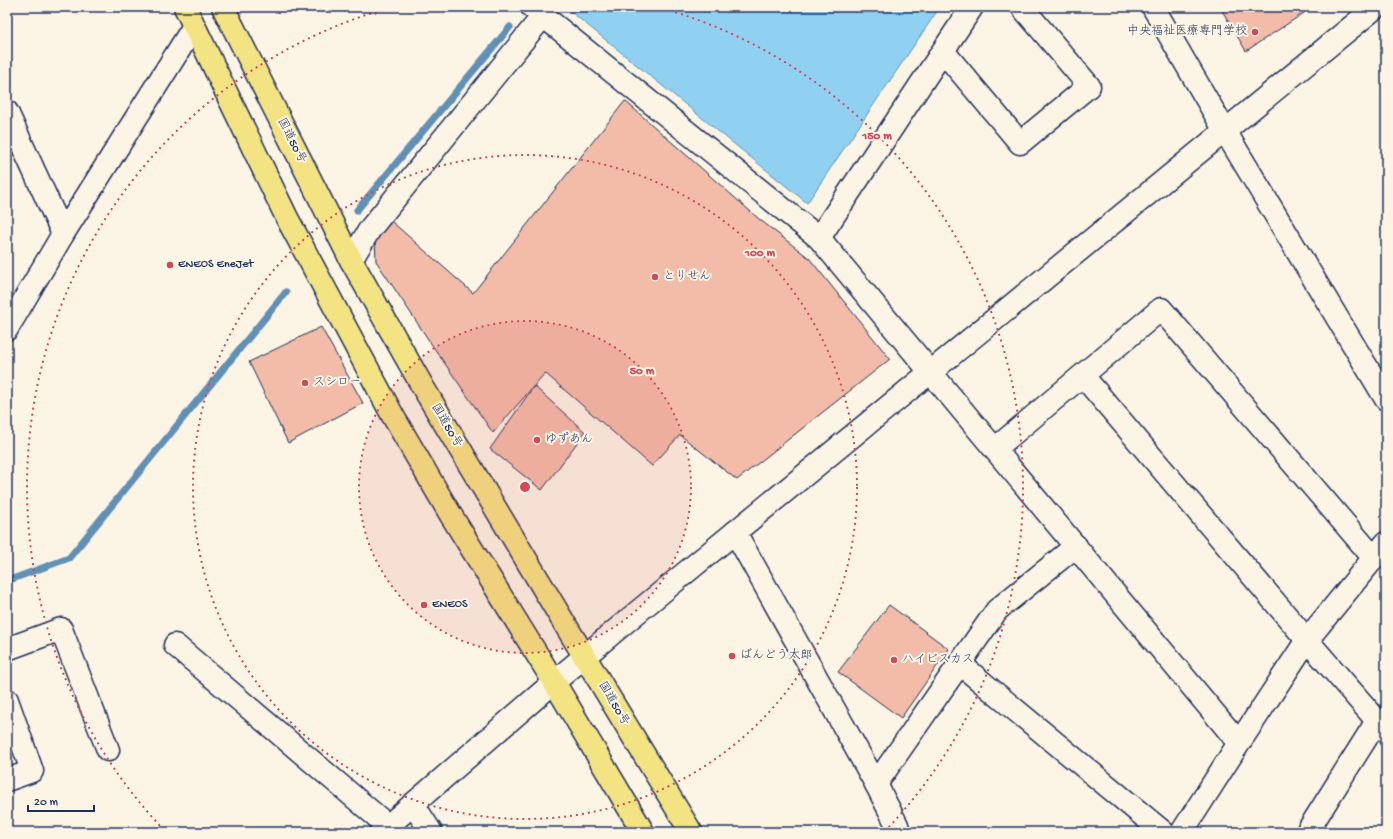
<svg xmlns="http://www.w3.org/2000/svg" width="1393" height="839" font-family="'Gochi Hand','Klee One',sans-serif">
<rect width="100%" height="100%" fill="#fcf5e5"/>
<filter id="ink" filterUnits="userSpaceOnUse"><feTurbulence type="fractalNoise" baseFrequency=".025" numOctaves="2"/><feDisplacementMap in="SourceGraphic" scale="8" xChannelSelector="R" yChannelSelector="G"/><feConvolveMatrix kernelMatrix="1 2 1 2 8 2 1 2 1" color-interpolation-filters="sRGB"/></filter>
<g filter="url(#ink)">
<polygon fill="#90d1f1" stroke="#6190b6" points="565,7 940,7 807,203"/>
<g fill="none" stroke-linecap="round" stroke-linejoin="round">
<g stroke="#6190b6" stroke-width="7">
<polyline points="357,210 510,27"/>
<polyline points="7,581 69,558 286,292"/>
</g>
</g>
<g fill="#f3bca8" stroke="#1b2f5e">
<polygon points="1220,7 1301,7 1304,13 1246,51"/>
<polygon points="625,101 759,219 809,258 890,359 737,480 680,435 652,466 545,373 493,433 432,345 376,261 375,238 391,221 473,293"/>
<polygon points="321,327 363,403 288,443 249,362"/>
<polygon points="534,386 585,432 542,490 490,449"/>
<polygon points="889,605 949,649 901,718 838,672"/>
</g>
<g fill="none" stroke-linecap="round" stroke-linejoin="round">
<defs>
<g id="minor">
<polyline points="532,7 819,238 1239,743"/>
<polyline points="1153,7 1225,131 1386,399"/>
<polyline points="943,51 1020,143 1089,86 1022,7"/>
<polyline points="7,112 63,234"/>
<polyline points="819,238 972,7"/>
<polyline points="351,260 370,229 543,16"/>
<polyline points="7,329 63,234 194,26"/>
<polyline points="1083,376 1307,640 1386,731"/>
<polyline points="995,449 1161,309 1374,558"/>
<polyline points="735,532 876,784 897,825 899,832"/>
<polyline points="175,645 388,826"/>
<polyline points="7,649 61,629 108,750"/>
<polyline points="960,664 1163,832"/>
<polyline points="7,700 32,771 7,780"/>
<polyline points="876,784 997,610 1076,546"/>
<polyline points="413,804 431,832"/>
<polyline points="381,832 554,682 640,610 1376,7"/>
<polyline points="1182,832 1239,743 1307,640 1386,543"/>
<polyline points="1307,832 1377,721"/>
</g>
<g id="highway">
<polyline points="185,7 287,218 393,416 449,512 554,682 643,832"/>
<polyline points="223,7 351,260 424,389 560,616 691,832"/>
</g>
</defs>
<use href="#minor" stroke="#1b2f5e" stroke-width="25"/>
<use href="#highway" stroke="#1b2f5e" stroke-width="25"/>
<use href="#minor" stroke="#fcf5e5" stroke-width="22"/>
<use href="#highway" stroke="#f4e382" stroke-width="22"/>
</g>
</g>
<circle cx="525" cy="487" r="166" fill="#d1495b" fill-opacity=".12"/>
<g fill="none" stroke="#d1495b" stroke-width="2" stroke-dasharray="2 4">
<circle cx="525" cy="487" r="166"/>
<circle cx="525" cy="487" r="332"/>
<path d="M164 830A498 498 0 0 1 392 7M658 7A498 498 0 0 1 886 830"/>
</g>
<g fill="#d1495b" stroke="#fcf5e5" stroke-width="1.5">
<circle cx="1255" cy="32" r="4"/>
<circle cx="170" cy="265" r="4"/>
<circle cx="655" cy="277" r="4"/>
<circle cx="305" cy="383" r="4"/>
<circle cx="537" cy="440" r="4"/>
<circle cx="424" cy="605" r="4"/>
<circle cx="732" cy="656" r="4"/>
<circle cx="894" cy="660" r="4"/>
</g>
<g text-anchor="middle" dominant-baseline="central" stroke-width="4" stroke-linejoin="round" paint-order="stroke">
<g font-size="12" fill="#1b2f5e" stroke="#fcf5e5" text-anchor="start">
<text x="1247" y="32" text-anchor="end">中央福祉医療専門学校</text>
<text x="178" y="265">ENEOS EneJet</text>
<text x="663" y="277">とりせん</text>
<text x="313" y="383">スシロー</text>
<text x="545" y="440">ゆずあん</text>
<text x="432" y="605">ENEOS</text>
<text x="740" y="656">ばんどう太郎</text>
<text x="902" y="660">ハイビスカス</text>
</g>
<g font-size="12" fill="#1b2f5e" stroke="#fcf5e5">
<text transform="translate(291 141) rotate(63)">国道50号</text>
<text transform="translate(446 426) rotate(59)">国道50号</text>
<text transform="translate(613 704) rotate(59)">国道50号</text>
</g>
</g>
<circle cx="525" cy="487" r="6" fill="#d1495b" stroke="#fcf5e5" stroke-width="2"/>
<g font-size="12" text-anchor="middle" font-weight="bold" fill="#d1495b" stroke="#fcf5e5" stroke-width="4" stroke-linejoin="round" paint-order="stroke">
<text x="877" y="139">150 m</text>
<text x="760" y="256">100 m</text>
<text x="642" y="374">50 m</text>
</g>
<rect width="1393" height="839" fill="none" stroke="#fcf5e5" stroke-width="24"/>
<rect x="12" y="12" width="1369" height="815" fill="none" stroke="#1b2f5e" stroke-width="1.5" filter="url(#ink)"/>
<path d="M28 805v6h66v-6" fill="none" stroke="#1b2f5e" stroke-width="2"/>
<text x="34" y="805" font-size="12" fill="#1b2f5e" stroke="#fcf5e5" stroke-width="3" paint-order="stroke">20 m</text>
</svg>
